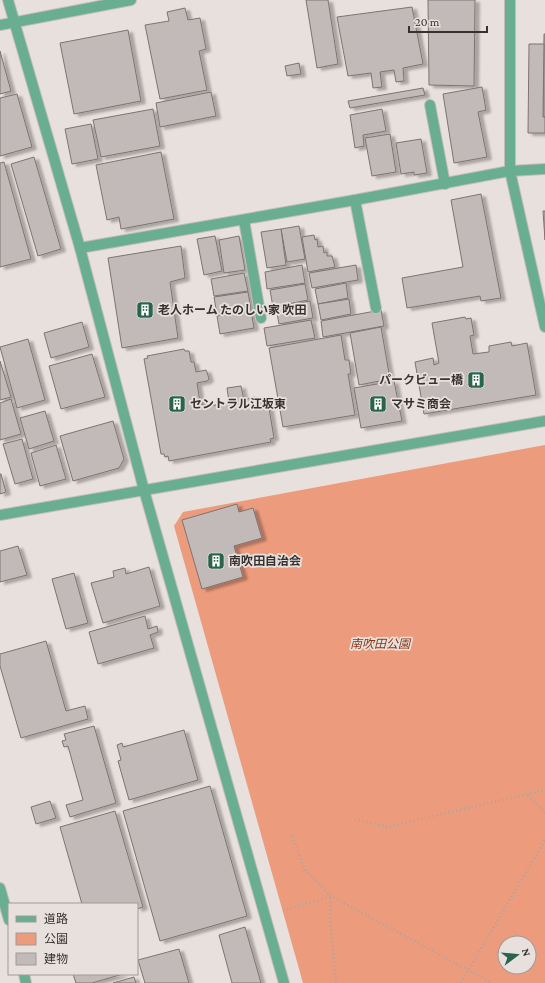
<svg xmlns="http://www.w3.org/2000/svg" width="545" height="983" font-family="'Crimson Pro','Noto Sans JP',serif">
<defs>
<filter id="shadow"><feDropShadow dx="4.5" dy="2.5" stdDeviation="1" flood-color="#0004"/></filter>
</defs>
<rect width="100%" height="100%" fill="#e8e0dd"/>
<path fill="#ed9b7d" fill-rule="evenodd" d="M545,445V983H303L174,526L183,512ZM505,943H529V967H505Z"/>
<g fill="#c2bab8" stroke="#7b7471" filter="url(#shadow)">
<polygon points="306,0 328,0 338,64 317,68"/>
<polygon points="428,0 475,0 474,86 429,85"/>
<polygon points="412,7 423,64 403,68 404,81 396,82 394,70 380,72 382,87 373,88 371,73 348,76 337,17"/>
<polygon points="185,8 188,20 200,18 206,49 199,51 207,90 160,99 145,25 169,21 167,12"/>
<polygon points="128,30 141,101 74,114 60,43"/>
<polygon points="544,34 545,34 545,117 543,117"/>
<polygon points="529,44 544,44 543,117 545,117 545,133 528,133"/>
<polygon points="0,51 11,91 0,94"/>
<polygon points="299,63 301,74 287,76 285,66"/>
<polygon points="482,87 486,110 478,112 487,157 454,163 443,94"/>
<polygon points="423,88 425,95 350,108 348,101"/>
<polygon points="211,92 216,116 160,127 156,103"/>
<polygon points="17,94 32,147 0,156 0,98"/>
<polygon points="153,109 160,146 101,157 93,120"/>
<polygon points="382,109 386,131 363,135 364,146 355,148 350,115"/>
<polygon points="91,124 98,159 72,164 65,129"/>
<polygon points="390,134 396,172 372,176 365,138"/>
<polygon points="421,139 427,173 414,175 414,172 401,174 396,143"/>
<polygon points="161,152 174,219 121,229 119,217 107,220 96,165"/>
<polygon points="34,157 61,249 38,256 11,164"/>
<polygon points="4,162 31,259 0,267 0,163"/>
<polygon points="481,194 501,298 481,301 480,296 407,308 402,278 463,267 451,200"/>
<polygon points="543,211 545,211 545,240"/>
<polygon points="299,226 305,259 287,262 281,229"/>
<polygon points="281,229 286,265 267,268 261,232"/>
<polygon points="314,235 315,240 317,239 318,247 323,246 324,253 327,252 327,256 332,256 335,267 308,272 302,237"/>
<polygon points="215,236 222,271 204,275 197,239"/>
<polygon points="239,236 245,270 224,273 219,240"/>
<polygon points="181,246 185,278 170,282 178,338 122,348 108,258"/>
<polygon points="302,265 305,283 267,289 265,272"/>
<polygon points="356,265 358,280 312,288 309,273"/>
<polygon points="244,273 248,291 214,296 211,279"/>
<polygon points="346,283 348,298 318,304 315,289"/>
<polygon points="305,284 308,300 273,307 270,290"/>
<polygon points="248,292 251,309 217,315 214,297"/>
<polygon points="349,299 351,314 321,320 318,304"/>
<polygon points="310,301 313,318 279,324 276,308"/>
<polygon points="381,310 384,326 323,337 321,321"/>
<polygon points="251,311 254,328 220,334 217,316"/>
<polygon points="465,317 466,319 471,318 474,335 470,336 473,354 489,352 489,346 511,342 512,346 527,343 536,395 424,414 415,362 433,358 434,365 439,363 432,323"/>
<polygon points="311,320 315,338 267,346 264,328"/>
<polygon points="82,322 89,347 51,358 44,333"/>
<polygon points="381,327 390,379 359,385 350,333"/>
<polygon points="341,335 345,360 349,360 351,374 348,374 355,415 283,427 269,348"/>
<polygon points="28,339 45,400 17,408 0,347"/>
<polygon points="184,349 185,351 189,351 191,362 194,362 196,372 206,370 207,372 209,379 207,381 197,383 200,402 202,402 202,405 206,405 206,407 229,402 227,388 241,386 244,400 255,397 256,400 264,398 265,402 268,402 274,438 270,439 271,442 169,461 168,456 165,457 164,454 161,454 144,359 148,358 147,356"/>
<polygon points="92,354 105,397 61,409 49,366"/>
<polygon points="0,361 11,397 0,400"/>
<polygon points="394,381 402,421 361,428 354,388"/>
<polygon points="11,399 21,434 0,440 0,403"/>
<polygon points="45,411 54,441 29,449 20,418"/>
<polygon points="113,421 124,459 119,468 73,481 60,436"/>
<polygon points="22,439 33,479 15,484 3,444"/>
<polygon points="56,445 66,479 40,486 31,453"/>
<polygon points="0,474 1,474 6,492 0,494"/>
<polygon points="237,504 239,512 253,508 262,538 234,546 243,577 202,589 182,520"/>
<polygon points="18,546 27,575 0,582 0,551"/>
<polygon points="149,567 160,606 103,623 91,583 114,577 113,571 125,568 126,574"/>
<polygon points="74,573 88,623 66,629 52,579"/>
<polygon points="145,616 148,629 157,626 158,632 150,635 154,648 98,664 89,632"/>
<polygon points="46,641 66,711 85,706 88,719 21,738 0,666 0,654"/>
<polygon points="94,726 116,803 70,817 66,805 83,800 68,746 64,747 62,741 66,740 64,734"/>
<polygon points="184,730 198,780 129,800 118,761 121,760 117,745 122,743 123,747"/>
<polygon points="210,786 247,916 160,941 123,811"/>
<polygon points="50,801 56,818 36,824 31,807"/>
<polygon points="115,811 143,907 137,909 137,904 82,904 60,827"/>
<polygon points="245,927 261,983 232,983 219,935"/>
<polygon points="179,949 189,983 145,983 138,960"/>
<polygon points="73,974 123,974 92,983 76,983"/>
<polygon points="134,977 136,983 113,983"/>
</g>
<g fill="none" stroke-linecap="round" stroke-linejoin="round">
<defs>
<g id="minor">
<polyline points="8,0 80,248 144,490 284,983"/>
<polyline points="510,0 510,171 545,327"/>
<polyline points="0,25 131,0"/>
<polyline points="430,105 445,184"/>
<polyline points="355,200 376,308"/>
<polyline points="244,220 261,318"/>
<polyline points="80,248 355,200 510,171 545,169"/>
</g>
<g id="tertiary">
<polyline points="0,515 545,421"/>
<polyline points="0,888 9,920"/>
<polyline points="24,974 26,983"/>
</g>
</defs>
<use href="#minor" stroke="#c4bdbb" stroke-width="12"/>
<use href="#tertiary" stroke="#c4bdbb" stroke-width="12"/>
<g stroke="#aaa4a2" stroke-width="2.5" stroke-dasharray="1 3" stroke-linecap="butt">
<polyline points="528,795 545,813"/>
<polyline points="355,819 387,827 545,790"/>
<polyline points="292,836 305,870 331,896 492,983"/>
<polyline points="283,911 331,896 330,918 336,983"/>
<polyline points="461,983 545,840"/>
</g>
<use href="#minor" stroke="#69ae90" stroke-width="10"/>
<use href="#tertiary" stroke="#69ae90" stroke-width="10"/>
</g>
<defs>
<symbol id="building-square" viewBox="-11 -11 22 22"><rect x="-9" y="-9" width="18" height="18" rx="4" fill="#2b644d" stroke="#e8e0dd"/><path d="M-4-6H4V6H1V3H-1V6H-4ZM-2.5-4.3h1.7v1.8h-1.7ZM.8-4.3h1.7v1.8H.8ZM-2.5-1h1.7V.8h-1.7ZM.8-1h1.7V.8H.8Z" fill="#fff"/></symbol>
</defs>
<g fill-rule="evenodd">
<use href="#building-square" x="135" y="300" width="20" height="20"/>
<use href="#building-square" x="466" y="370" width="20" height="20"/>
<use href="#building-square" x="167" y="394" width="20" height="20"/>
<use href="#building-square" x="368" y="394" width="20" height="20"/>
<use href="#building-square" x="206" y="551" width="20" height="20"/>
</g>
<g text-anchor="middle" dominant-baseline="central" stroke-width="3.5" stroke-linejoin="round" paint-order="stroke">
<g font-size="12" font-weight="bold" fill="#353231" stroke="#e8e0dd" text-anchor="start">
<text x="158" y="310">老人ホーム たのしい家 吹田</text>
<text x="463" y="380" text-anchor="end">パークビュー橋</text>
<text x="190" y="404">セントラル江坂東</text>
<text x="391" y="404">マサミ商会</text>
<text x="229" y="561">南吹田自治会</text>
</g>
<g font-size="12" font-style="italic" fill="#8a3513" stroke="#e8e0dd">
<text x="380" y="644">南吹田公園</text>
</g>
</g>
<rect x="8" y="903" width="130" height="72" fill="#e8e0dd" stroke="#a09a98"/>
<rect x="16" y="916" width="20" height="6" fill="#69ae90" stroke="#a09a98"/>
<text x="44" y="923" font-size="12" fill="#353231">道路</text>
<rect x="16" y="933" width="20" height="12" fill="#ed9b7d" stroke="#a09a98"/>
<text x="44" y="943" font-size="12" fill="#353231">公園</text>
<rect x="16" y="953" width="20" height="12" fill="#c2bab8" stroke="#a09a98"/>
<text x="44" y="963" font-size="12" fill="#353231">建物</text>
<g transform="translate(517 955) rotate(74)"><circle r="19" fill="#e8e0dd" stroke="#a09a98"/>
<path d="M0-3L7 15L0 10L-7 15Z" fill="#2b644d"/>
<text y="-6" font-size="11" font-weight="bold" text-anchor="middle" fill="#353231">N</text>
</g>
<path d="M409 26v6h78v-6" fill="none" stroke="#353231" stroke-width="2"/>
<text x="415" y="26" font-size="12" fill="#353231" stroke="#e8e0dd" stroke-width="3" paint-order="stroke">20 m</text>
</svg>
